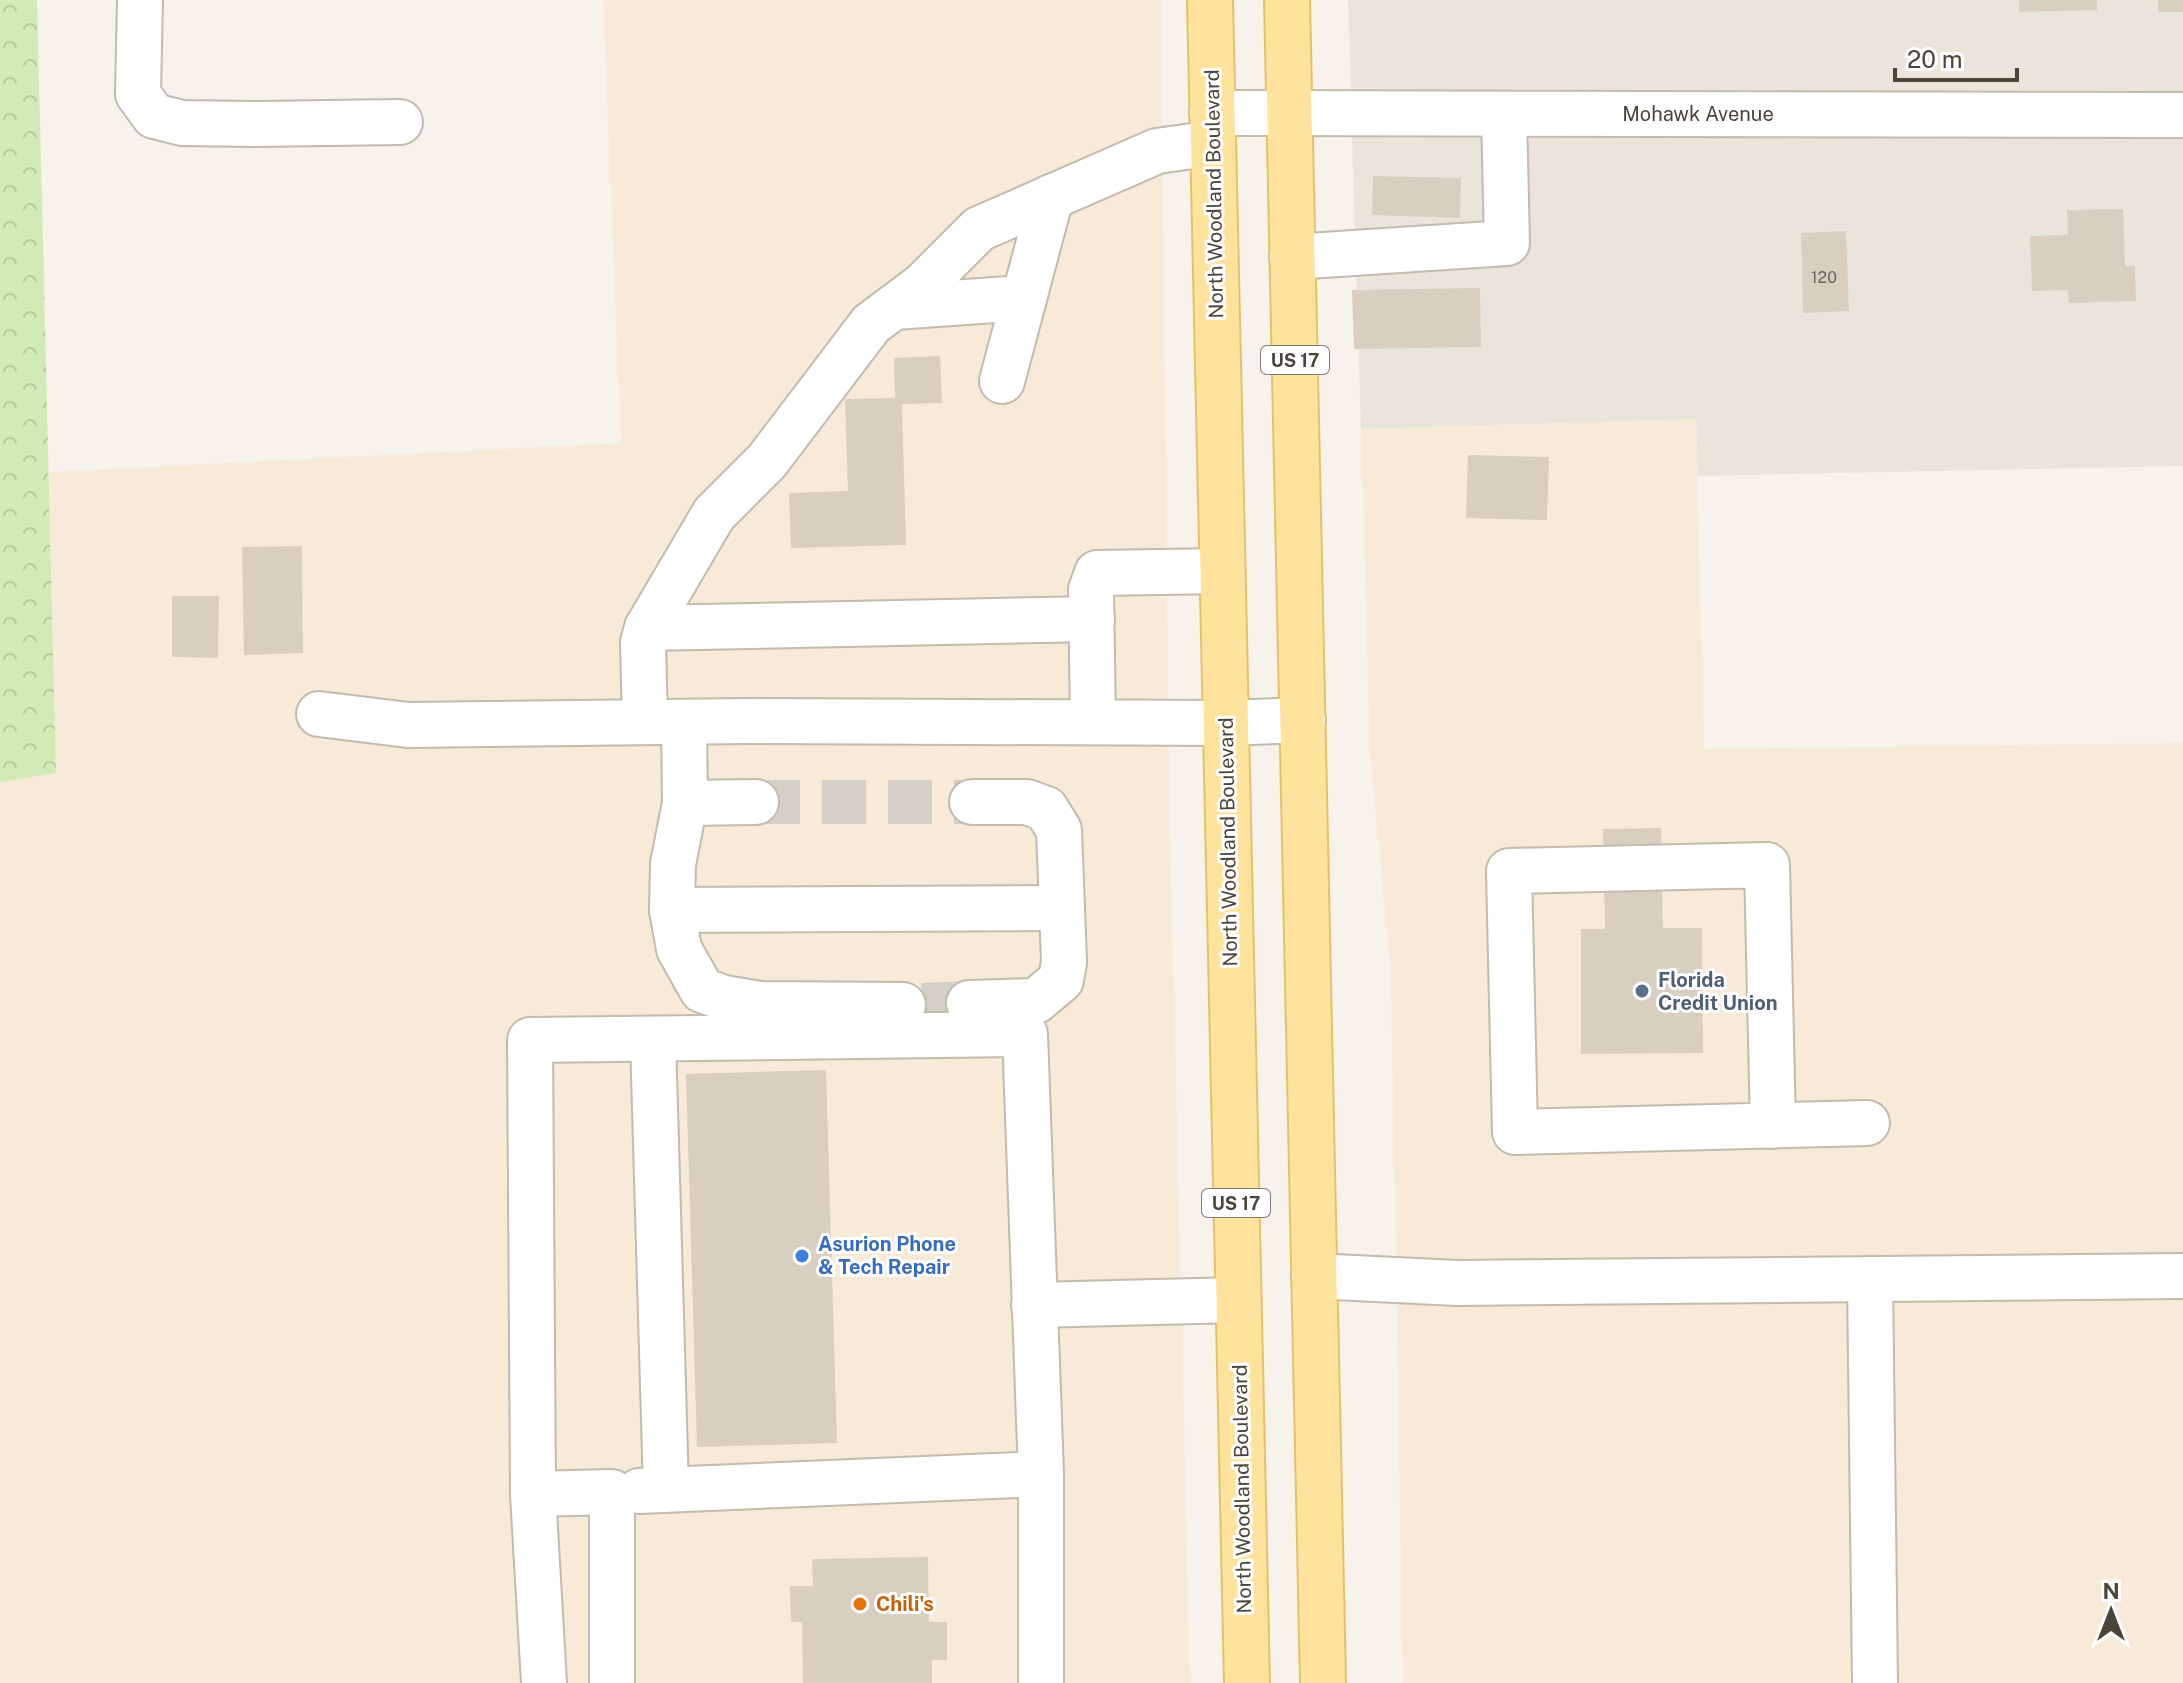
<svg xmlns="http://www.w3.org/2000/svg" width="2183" height="1683" font-family="'Public Sans',sans-serif">
<defs>
<pattern id="forest-crowns" width="20" height="18" patternUnits="userSpaceOnUse" patternTransform="scale(2)"><rect width="20" height="18" fill="#d2eab5"/><path d="M2 6a3 3 0 1 1 6 0M12 15a3 3 0 1 1 6 0" fill="none" stroke="#b6ca9c"/></pattern>
</defs>
<rect width="100%" height="100%" fill="#f6f3ec"/>
<g fill="#eae5da">
<polygon points="1348,0 2183,0 2183,91 1351,90"/>
<polygon points="1352,137 2183,138 2183,466 1698,476 1696,419 1361,429"/>
</g>
<g fill="#f7ead8">
<polygon points="603,0 1161,0 1169,788 1190,1683 0,1683 0,782 56,773 49,472 621,443"/>
<polygon points="1696,419 1704,749 2183,743 2183,1683 1403,1683 1391,975 1370,752 1361,429"/>
</g>
<polygon fill="url(#forest-crowns)" points="0,0 37,0 56,773 0,782"/>
<g fill="#d8cfc1">
<polygon points="2019,0 2097,0 2097,10 2019,12"/>
<rect x="2158" y="0" width="25" height="12"/>
<polygon points="1373,176 1461,178 1460,218 1372,215"/>
<polygon points="2123,209 2125,266 2135,266 2136,301 2069,303 2068,290 2032,291 2030,236 2068,235 2067,210"/>
<polygon points="1846,231 1849,311 1803,313 1801,233"/>
<polygon points="1480,288 1481,347 1354,349 1352,290"/>
<polygon points="940,356 942,403 902,404 906,545 791,548 789,493 848,491 845,399 895,398 894,358"/>
<polygon points="1468,455 1549,457 1547,520 1466,518"/>
<polygon points="302,546 303,653 244,655 242,547"/>
<polygon points="172,596 219,596 218,658 172,657"/>
<polygon points="1661,828 1663,928 1702,928 1703,1053 1581,1054 1581,929 1605,929 1603,829"/>
<polygon points="826,1070 837,1443 697,1447 686,1074"/>
<polygon points="928,1557 929,1622 947,1622 947,1660 932,1660 932,1683 803,1683 802,1622 791,1622 790,1586 813,1586 812,1559"/>
</g>
<g fill="none" stroke-linecap="round" stroke-linejoin="round">
<g stroke="#d4d0c8" stroke-width="44" stroke-dasharray="44 22" stroke-linecap="butt">
<polyline points="756,802 972,802"/>
<polyline points="922,1005 969,1003"/>
</g>
<defs>
<g id="minor">
<polyline points="140,0 138,94 154,116 182,123 255,124 400,122"/>
<polyline points="1212,113 2183,115"/>
<polyline points="1292,257 1507,243 1504,114"/>
<polyline points="894,307 1024,298"/>
<polyline points="1002,381 1051,197"/>
<polyline points="647,628 714,514 767,461 871,324 923,285 979,229 1157,151 1213,143"/>
<polyline points="319,714 408,725 748,721 1225,723 1303,720"/>
<polyline points="645,722 643,642 647,628 1092,619"/>
<polyline points="684,722 685,803 673,864 672,910 679,949 702,990 724,998 761,1004 903,1005"/>
<polyline points="1093,722 1091,590 1097,573 1222,571"/>
<polyline points="685,803 756,802"/>
<polyline points="672,910 1062,908"/>
<polyline points="969,1003 1036,1001 1061,980 1064,962 1059,830 1046,809 1027,802 972,802"/>
<polyline points="653,1039 666,1489"/>
<polyline points="1773,1126 1767,865 1509,871 1515,1132 1867,1123"/>
<polyline points="1314,1276 1457,1283 2183,1276"/>
<polyline points="1870,1279 1875,1683"/>
<polyline points="1034,1305 1238,1300"/>
<polyline points="639,1491 1041,1474"/>
<polyline points="533,1494 544,1683"/>
<polyline points="612,1683 612,1492 533,1494 530,1040 1025,1034 1041,1474 1041,1683"/>
</g>
<g id="major">
<polyline points="1210,0 1247,1683"/>
<polyline points="1287,0 1323,1683"/>
</g>
</defs>
<use href="#minor" stroke="#c2bbae" stroke-width="48"/>
<use href="#major" stroke="#e6c16a" stroke-width="48"/>
<use href="#minor" stroke="#fff" stroke-width="44"/>
<use href="#major" stroke="#ffe39c" stroke-width="44"/>
</g>
<circle fill="#5c6f8a" stroke="#fff" stroke-width="3" cx="1642" cy="991" r="8"/>
<circle fill="#3f7fe0" stroke="#fff" stroke-width="3" cx="802" cy="1256" r="8"/>
<circle fill="#e8710a" stroke="#fff" stroke-width="3" cx="860" cy="1604" r="8"/>
<g text-anchor="middle" dominant-baseline="central" stroke-width="6" stroke-linejoin="round" paint-order="stroke">
<g font-size="16" fill="#6e675b">
<text x="1824" y="277">120</text>
</g>
<g fill="#fff" stroke="#817c74" stroke-width="2">
<rect x="1261" y="346" width="68" height="28" rx="6"/>
<rect x="1202" y="1189" width="68" height="28" rx="6"/>
</g>
<g font-size="18" font-weight="bold" fill="#4b4439">
<text x="1295" y="360">US 17</text>
<text x="1236" y="1203">US 17</text>
</g>
<g font-size="20" fill="#4b4439" stroke="#fff">
<text x="1698" y="114">Mohawk Avenue</text>
<text transform="translate(1214 194) rotate(-91)">North Woodland Boulevard</text>
<text transform="translate(1228 842) rotate(-91)">North Woodland Boulevard</text>
<text transform="translate(1242 1489) rotate(-91)">North Woodland Boulevard</text>
</g>
<g font-size="20" font-weight="bold" fill="#4e5e75" stroke="#fff" text-anchor="start">
<text x="1658" y="980">Florida<tspan x="1658" dy="23">Credit Union</tspan></text>
</g>
<g font-size="20" font-weight="bold" fill="#366cbe" stroke="#fff" text-anchor="start">
<text x="818" y="1244">Asurion Phone<tspan x="818" dy="23">&amp; Tech Repair</tspan></text>
</g>
<g font-size="20" font-weight="bold" fill="#c56008" stroke="#fff" text-anchor="start">
<text x="876" y="1604">Chili's</text>
</g>
</g>
<g transform="translate(2111 1611)" stroke="#ffffff" stroke-width="6" paint-order="stroke">
<path d="M0-6L14 30L0 20L-14 30Z" fill="#4b4439"/>
<text y="-12" font-size="22" font-weight="bold" text-anchor="middle" fill="#4b4439">N</text>
</g>
<path d="M1895 68v12h122v-12" fill="none" stroke="#4b4439" stroke-width="4"/>
<text x="1907" y="68" font-size="24" fill="#4b4439" stroke="#ffffff" stroke-width="6" paint-order="stroke">20 m</text>
</svg>
